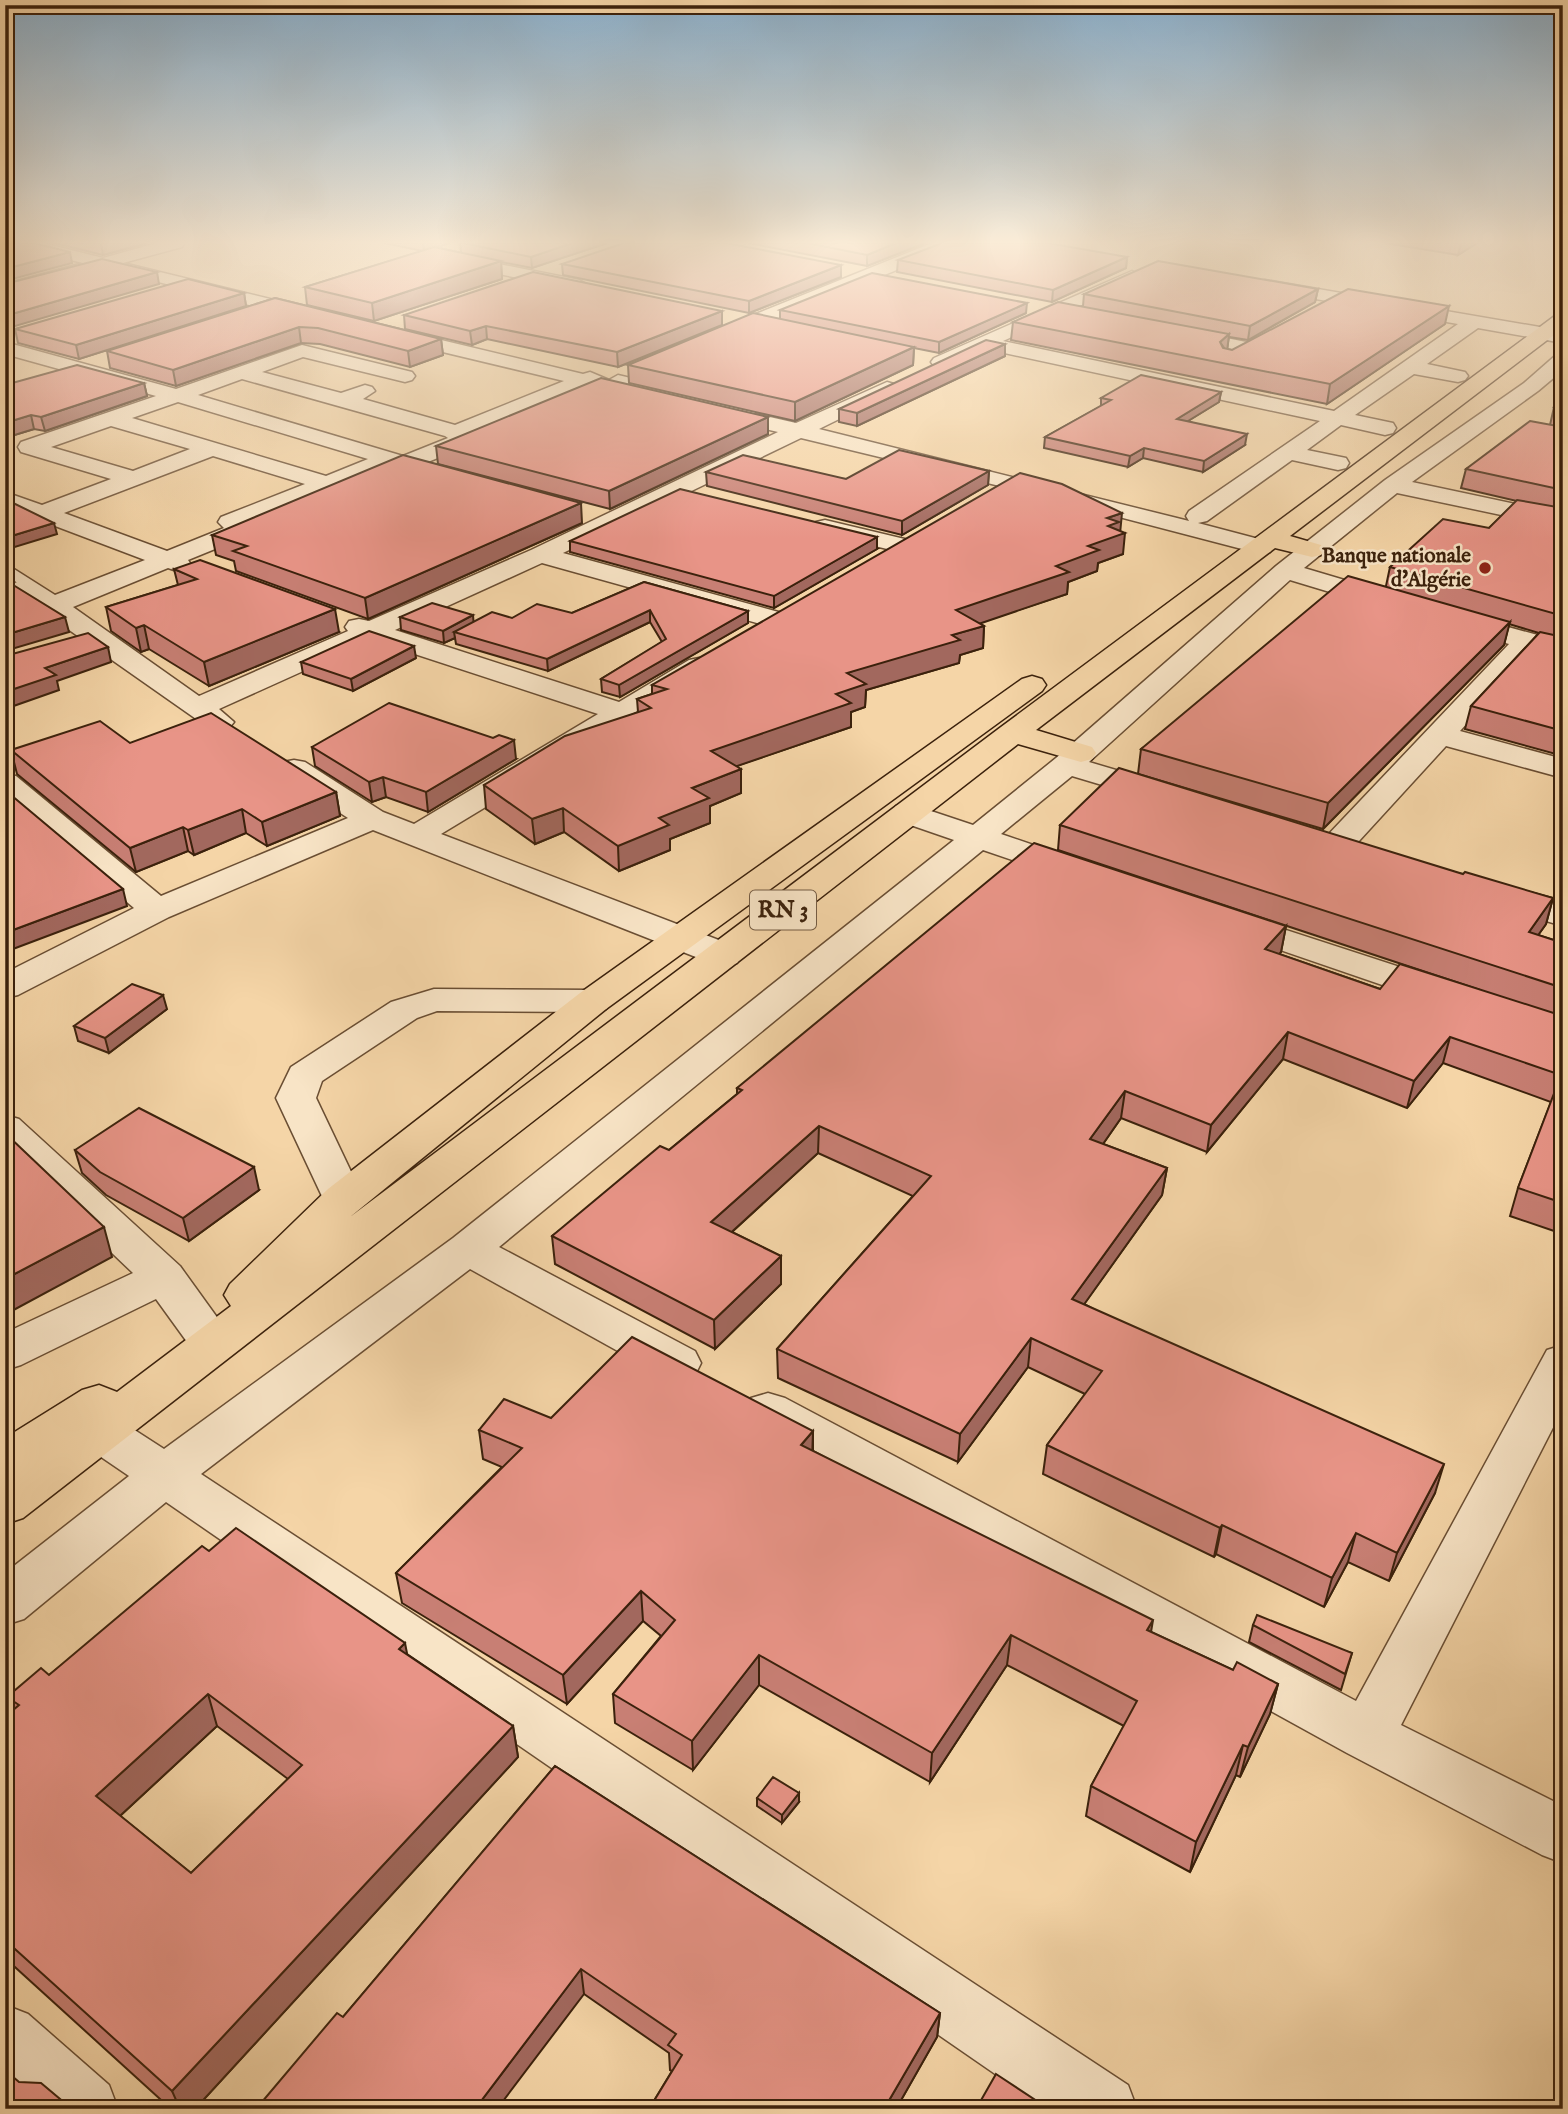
<svg xmlns="http://www.w3.org/2000/svg" width="1568" height="2114" font-family="'IM FELL English',serif">
<rect width="100%" height="100%" fill="#f5d5a7"/>
<filter id="stains"><feTurbulence type="fractalNoise" baseFrequency=".00286" numOctaves="4"/><feColorMatrix values="0 0 0 0 .2 0 0 0 0 .09 0 0 0 0 .02 0 0 0 .5 -.17"/></filter>
<radialGradient id="worn" r=".72"><stop offset=".6" stop-color="#630" stop-opacity="0"/><stop offset="1" stop-color="#630" stop-opacity=".3"/></radialGradient>
<g fill="none" stroke-linecap="round" stroke-linejoin="round">
<defs>
<g id="minor">
<polygon points="14,243 43,243 103,258 157,243 184,243 182,247 123,263 319,311 321,315 312,321 103,268 5,295 5,284 83,263 16,247"/>
<polygon points="932,243 955,243 953,247 725,340 711,340 708,336 711,332"/>
<polygon points="449,254 579,280 588,285 579,290 443,263 440,259 443,255"/>
<path d="M1132,271L1141,276L1138,280L1003,341L1334,411L1458,324L1265,290L1256,285L1259,281L1265,280L1563,331V343L1478,328L1427,364L1465,372L1468,376L1465,380L1458,382L1414,374L1355,415L1393,423L1396,428L1393,433L1385,435L1341,425L1307,450L1346,458L1349,463L1346,468L1338,470L1292,460L1207,521L1198,523L1270,542L1273,547L1270,552L1261,554L1008,488L801,438L563,553L786,614L790,620L786,626L777,628L768,626L542,563L395,630L619,702L689,660L699,658L709,660L713,666L709,672L441,834L737,947L742,955L737,963L724,966L711,963L373,830L169,917L18,995L5,998V973L134,908L5,799V774L16,776L161,896L348,818L283,776L279,769L283,762L294,760L305,762L383,812L414,824L598,714L372,640L219,709L234,722L229,728L219,731L209,728L5,585V566L14,569L55,595L145,560L5,507V492L42,505L111,479L21,452L18,447L21,442L156,396L5,354V342L176,389L302,345L412,372L415,376L412,380L405,382L303,357L262,372L341,393L365,385L372,387L375,391L363,399L455,425L564,381L384,338L381,334L384,330L391,328L583,374L590,372L609,380L618,375L754,407L756,414L796,423L887,382L894,384L897,388L894,392L819,429L1189,521L1186,516L1189,511L1320,421L986,349L941,368L934,366L931,362L934,358ZM242,379L445,436L448,438L403,456L198,395ZM586,387L642,400L651,395L709,409L710,416L778,432L531,550L369,621L359,619L349,621L345,627L348,631L199,696L73,607L168,568L177,571L186,568L190,563L188,560L269,527L272,522L266,516L328,491H343L345,484L358,480L368,485L376,483L492,436L495,431L490,426ZM178,402L368,459L326,476L132,418ZM111,426L190,449L133,471L51,447ZM213,456L305,484L221,517L218,522L224,528L167,551L64,513Z"/>
<polygon points="1177,328 1251,343 1261,349 1251,355 1170,338 1167,334 1170,330"/>
<polygon points="1563,353 1563,370 1538,391 1412,482 1563,514 1563,528 1397,493 1304,568 1395,595 1399,601 1395,607 1386,609 1290,580 1089,762 1170,786 1175,793 1170,800 1159,802 1072,776 1001,834 1083,862 1088,869 1083,876 1071,879 1059,876 983,850 499,1247 695,1351 701,1363 695,1375 678,1380 661,1375 470,1269 201,1474 1128,2085 1137,2109 1046,2109 166,1502 24,1619 5,1625 5,1573 129,1476 82,1444 75,1431 82,1418 99,1413 116,1418 164,1449 453,1238 954,840 896,820 891,813 896,806 907,803 973,825 1056,758 1276,566 1385,480 1524,383 1556,355"/>
<polygon points="825,520 913,541 916,546 913,551 904,553 816,532 813,527 816,522"/>
<polygon points="1457,613 1563,642 1563,659 1533,651 1460,731 1563,759 1563,778 1446,746 1348,853 1336,856 1324,853 1320,846 1324,839 1509,644 1448,627 1444,621 1448,615"/>
<polygon points="1501,887 1563,905 1563,926 1489,904 1484,897 1489,890"/>
<polygon points="1234,913 1452,984 1457,992 1452,1000 1439,1003 1426,1000 1222,930 1217,923 1222,916"/>
<polygon points="434,989 593,990 606,993 612,1001 606,1009 593,1012 437,1011 417,1018 322,1081 316,1098 364,1199 358,1209 343,1213 328,1209 276,1098 291,1067 391,1002"/>
<polygon points="5,1115 19,1119 180,1266 229,1334 222,1346 206,1350 190,1346 156,1299 21,1365 5,1370 5,1333 133,1273 5,1151"/>
<polygon points="1563,1345 1563,1408 1401,1725 1563,1806 1563,1863 1542,1855 1347,1753 751,1424 744,1411 751,1398 768,1393 785,1398 1356,1701 1547,1350"/>
<polygon points="5,2005 28,2014 109,2085 118,2109 35,2109 5,2081"/>
</g>
<polygon id="highway" points="1563,313 1563,328 1290,536 1321,545 1324,550 1321,555 1312,557 1275,548 1036,730 1092,747 1096,753 1092,759 1081,762 1018,744 23,1518 5,1524 5,1438 82,1390 99,1385 117,1392 231,1306 224,1295 230,1284 328,1189 580,993 1022,679 1032,676 1042,679 1046,685 1042,691 606,1009 350,1217 1001,727 1556,315"/>
</defs>
<use href="#minor" stroke="#6a4e33" stroke-width="3"/>
<use href="#highway" stroke="#3b210c" stroke-width="3"/>
<use href="#minor" fill="#f8e4c6" fill-rule="evenodd"/>
<use href="#highway" fill="#f5d5a7" fill-rule="evenodd"/>
</g>
<g fill="#c87f74" stroke="#3b210c" stroke-width="2" fill-rule="evenodd">
<polygon points="54,243 147,243 103,255"/>
<polygon points="384,243 450,243 435,247 461,253 460,243 607,243 532,268 501,262 502,279 374,321 307,305 305,287 423,251"/>
<polygon points="748,243 925,243 867,266"/>
<polygon points="1385,243 1477,243 1458,255"/>
<polygon points="1127,257 1126,268 1052,302 897,272 898,260"/>
<polygon points="562,264 841,277 749,313 563,275"/>
<polygon points="1318,289 1315,302 1248,340 1229,337 1227,349 1232,350 1445,324 1327,404 1011,340 1013,322 1083,306 1084,294"/>
<polygon points="244,293 246,306 79,359 18,343 15,329"/>
<polygon points="275,298 441,339 443,355 410,367 320,344 301,343 176,386 110,368 107,351"/>
<polygon points="780,310 1026,313 939,353 914,348 913,365 795,421 629,383 628,365 780,319"/>
<polygon points="722,311 722,325 618,367 487,339 472,345 405,329 404,315"/>
<polygon points="1005,356 857,426 839,422 839,409"/>
<polygon points="144,383 147,396 45,431 34,429 5,438 5,385"/>
<polygon points="1221,392 1219,402 1188,421 1245,445 1203,472 1143,458 1128,467 1044,448 1045,437 1101,406 1101,398"/>
<polygon points="1563,399 1563,756 1465,729 1471,706 1539,633 1509,624 1504,645 1323,829 1138,774 1141,749 1386,586 1390,567 1489,528 1517,501 1461,488 1466,469 1550,425 1554,407"/>
<polygon points="768,417 768,434 610,509 438,464 436,446"/>
<polygon points="989,471 988,485 902,535 707,486 706,472 846,479"/>
<polygon points="582,523 368,619 236,571 234,561 216,555 212,535"/>
<polygon points="1120,531 1123,554 1098,563 1097,571 1068,582 1067,594 979,623 984,626 983,648 960,655 959,663 866,690 865,707 851,712 851,727 736,766 741,793 710,806 710,823 670,839 670,850 619,871 564,832 535,844 486,809 484,785 638,712 637,699 652,694 652,685"/>
<polygon points="570,541 877,549 774,608 570,552"/>
<polygon points="174,569 339,632 209,686 149,649 141,652 111,631 106,607 178,585"/>
<polygon points="644,582 748,611 748,623 620,697 602,692 601,679 662,642 650,622 548,671 456,644 455,638 444,643 401,630 400,617 473,615 473,622 572,613"/>
<polygon points="416,658 353,691 303,674 301,662"/>
<polygon points="130,743 336,792 340,816 267,846 246,833 194,855 188,851 136,872 17,774 11,750"/>
<polygon points="312,747 516,759 428,812 386,797 372,802 315,766"/>
<polygon points="1060,825 1463,874 1553,898 1546,924 1538,935 1563,943 1563,1234 1510,1216 1518,1188 1551,1102 1443,1063 1407,1108 1283,1059 1207,1152 1121,1118 1103,1144 1167,1168 1162,1195 1084,1304 1435,1493 1389,1581 1348,1562 1324,1607 1216,1554 1214,1557 1043,1474 1047,1445 1085,1394 1028,1367 958,1462 778,1378 777,1349 913,1196 818,1153 732,1232 781,1256 781,1284 715,1349 555,1264 552,1236 669,1150 737,1094 737,1088 1286,926 1281,952 1279,954 1380,989 1480,990 1058,850"/>
<polygon points="167,1009 109,1053 78,1041 74,1026"/>
<polygon points="75,1150 259,1190 189,1241 106,1195 82,1173"/>
<polygon points="551,1418 813,1431 813,1451 1151,1632 1233,1670 1278,1684 1270,1714 1240,1777 1236,1775 1190,1872 1086,1816 1091,1786 1124,1726 1007,1665 930,1782 759,1685 693,1770 615,1723 613,1694 661,1636 643,1621 567,1704 402,1603 396,1573 502,1467 483,1459 479,1430"/>
<path d="M209,1551L407,1654L513,1726L518,1757L195,2109H171L5,1958V1717L13,1710L7,1697L49,1675ZM217,1726L288,1779L191,1873L120,1816Z"/>
<polygon points="1253,1625 1352,1653 1341,1690 1249,1642"/>
<polygon points="555,1766 940,2013 937,2037 896,2109 649,2109 672,2071 670,2070 669,2053 584,1994 343,2017"/>
<polygon points="757,1798 799,1802 782,1823 757,1806"/>
</g>
<g fill="#a2685e" stroke="#3b210c" stroke-width="2">
<polygon points="103,243 147,243 103,255 101,244"/>
<polygon points="423,243 450,243 424,251"/>
<polygon points="572,243 607,243 532,268 531,257"/>
<polygon points="896,243 925,243 867,266 867,255"/>
<polygon points="1461,243 1477,243 1458,255"/>
<polygon points="70,252 72,263 5,281 5,269"/>
<polygon points="1127,257 1126,268 1052,302 1053,290"/>
<polygon points="501,261 502,279 374,321 372,303"/>
<polygon points="841,265 841,277 749,313 749,301"/>
<polygon points="157,272 159,284 5,329 5,316"/>
<polygon points="1318,289 1315,302 1248,340 1250,326"/>
<polygon points="244,293 246,306 79,359 76,345"/>
<polygon points="1027,303 1026,313 939,353 939,342"/>
<polygon points="1449,306 1445,324 1327,404 1330,384"/>
<polygon points="722,311 722,325 618,367 617,352"/>
<polygon points="486,326 487,339 472,345 470,331"/>
<polygon points="299,327 301,343 176,386 173,370"/>
<polygon points="1229,334 1227,352 1220,342"/>
<polygon points="441,339 443,355 410,367 408,351"/>
<polygon points="1005,344 1005,356 857,426 857,413"/>
<polygon points="914,347 913,365 795,421 795,402"/>
<polygon points="144,383 147,396 45,431 41,417"/>
<polygon points="1221,392 1219,402 1175,429 1177,419"/>
<polygon points="31,415 34,429 5,438 5,423"/>
<polygon points="768,417 768,434 610,509 609,491"/>
<polygon points="1247,434 1245,445 1203,472 1204,461"/>
<polygon points="1144,448 1143,458 1128,467 1130,456"/>
<polygon points="989,471 988,485 902,535 902,521"/>
<polygon points="581,503 582,523 368,619 365,598"/>
<polygon points="1122,513 1120,534 1125,533 1123,554 1098,563 1097,571 1068,582 1067,594 955,632 956,610 1088,546 1107,518"/>
<polygon points="54,523 57,534 5,550 5,538"/>
<polygon points="877,537 877,549 774,608 774,596"/>
<polygon points="335,609 339,632 209,686 204,662"/>
<polygon points="650,610 650,622 548,671 547,659"/>
<polygon points="748,611 748,623 620,697 619,685"/>
<polygon points="473,615 474,628 454,632 455,638 444,643 443,631"/>
<polygon points="65,617 69,632 5,651 5,635"/>
<polygon points="1510,622 1504,645 1323,829 1328,803"/>
<polygon points="144,625 149,649 141,652 136,628"/>
<polygon points="984,626 983,648 960,655 959,663 866,690 865,707 851,712 851,727 711,775 711,751 836,694 847,673 952,635"/>
<polygon points="414,646 416,658 353,691 351,679"/>
<polygon points="108,647 111,662 57,681 59,690 5,709 5,692 45,668"/>
<polygon points="514,740 516,759 428,812 426,792"/>
<polygon points="741,769 741,793 710,806 710,823 670,839 670,850 619,871 618,846 659,818 692,788"/>
<polygon points="383,777 386,797 372,802 369,782"/>
<polygon points="336,792 340,816 267,846 262,822"/>
<polygon points="563,808 564,832 535,844 532,819"/>
<polygon points="242,809 246,833 194,855 188,830"/>
<polygon points="183,827 188,851 136,872 130,848"/>
<polygon points="123,889 127,906 5,952 5,933"/>
<polygon points="1553,898 1546,924 1522,958 1529,932"/>
<polygon points="1286,926 1281,952 1260,975 1265,949"/>
<polygon points="163,995 167,1009 109,1053 105,1038"/>
<polygon points="1288,1032 1283,1059 1207,1152 1211,1125"/>
<polygon points="1450,1037 1443,1063 1407,1108 1414,1081"/>
<polygon points="1125,1091 1121,1118 1087,1167 1090,1139"/>
<polygon points="819,1126 818,1153 712,1250 711,1222"/>
<polygon points="254,1167 259,1190 189,1241 183,1218"/>
<polygon points="1167,1168 1162,1195 1068,1327 1072,1299"/>
<polygon points="104,1227 112,1257 8,1313 5,1306 5,1279"/>
<polygon points="781,1256 781,1284 715,1349 714,1320"/>
<polygon points="1031,1338 1028,1367 958,1462 960,1434"/>
<polygon points="813,1431 812,1461 801,1445"/>
<polygon points="1444,1464 1435,1493 1389,1581 1397,1553"/>
<polygon points="1222,1525 1216,1554 1214,1557 1220,1528"/>
<polygon points="1356,1533 1348,1562 1324,1607 1332,1578"/>
<polygon points="641,1591 643,1621 567,1704 563,1675"/>
<polygon points="1153,1620 1148,1650 1147,1630"/>
<polygon points="1011,1635 1007,1665 930,1782 932,1753"/>
<polygon points="405,1643 411,1674 399,1649"/>
<polygon points="759,1655 759,1685 693,1770 692,1741"/>
<polygon points="1278,1684 1270,1714 1240,1777 1248,1747"/>
<polygon points="208,1694 217,1726 108,1827 96,1796"/>
<polygon points="513,1726 518,1757 195,2109 180,2109 172,2091"/>
<polygon points="1243,1745 1236,1775 1190,1872 1196,1842"/>
<polygon points="799,1793 799,1802 782,1823 782,1815"/>
<polygon points="581,1969 584,1994 497,2109 475,2109"/>
<polygon points="940,2013 937,2037 896,2109 884,2109"/>
</g>
<g fill="#e89487" stroke="#3b210c" stroke-width="2" fill-rule="evenodd">
<polygon points="5,243 34,243 70,252 5,269"/>
<polygon points="463,243 572,243 531,257"/>
<polygon points="624,243 726,243 841,265 749,301 562,264"/>
<polygon points="807,243 896,243 867,255"/>
<polygon points="942,243 1048,243 1127,257 1053,290 898,260"/>
<polygon points="434,247 501,261 372,303 305,287"/>
<polygon points="102,259 157,272 5,316 5,284"/>
<polygon points="1158,261 1318,289 1250,326 1084,294"/>
<polygon points="533,272 722,311 617,352 486,326 470,331 404,315"/>
<polygon points="872,273 1027,303 939,342 780,310"/>
<polygon points="188,279 244,293 76,345 15,329"/>
<polygon points="1348,289 1449,306 1330,384 1013,322 1058,302 1229,334 1220,342 1223,348 1232,350"/>
<polygon points="275,298 441,339 408,351 318,328 299,327 173,370 107,351"/>
<polygon points="753,313 914,347 795,402 628,365"/>
<polygon points="986,340 1005,344 857,413 839,409"/>
<polygon points="77,365 144,383 41,417 31,415 5,423 5,385"/>
<polygon points="1141,375 1221,392 1177,419 1247,434 1204,461 1144,448 1130,456 1045,437 1111,400 1101,398"/>
<polygon points="601,378 768,417 609,491 436,446"/>
<polygon points="1563,399 1563,409 1554,407"/>
<polygon points="1530,421 1563,427 1563,490 1466,469"/>
<polygon points="899,450 989,471 902,521 706,472 743,455 846,479"/>
<polygon points="403,455 581,503 365,598 233,551 247,546 212,535"/>
<polygon points="1020,473 1062,484 1122,513 1107,518 1119,522 1108,526 1125,533 1088,546 1099,550 1056,566 1069,572 956,610 984,626 952,635 960,640 847,673 866,684 836,694 851,703 711,751 741,769 692,788 709,798 659,818 669,825 618,846 563,808 532,819 484,785 565,736 651,708 637,699 667,689 652,685"/>
<polygon points="680,489 877,537 774,596 570,541"/>
<polygon points="5,499 54,523 5,538"/>
<polygon points="1517,500 1563,508 1563,616 1390,567 1443,519 1489,528"/>
<polygon points="200,560 335,609 204,662 144,625 136,628 106,607 197,579 174,569"/>
<polygon points="1348,576 1510,622 1328,803 1141,749"/>
<polygon points="5,577 14,582 10,583 65,617 5,635"/>
<polygon points="644,582 748,611 619,685 601,679 666,639 650,610 547,659 454,632 492,612 512,618 537,604 572,613"/>
<polygon points="432,603 473,615 443,631 400,617"/>
<polygon points="369,631 414,646 351,679 301,662"/>
<polygon points="1540,632 1563,637 1563,731 1471,706"/>
<polygon points="88,633 108,647 45,668 56,675 5,692 5,656"/>
<polygon points="389,703 493,738 499,735 514,740 426,792 383,777 369,782 312,747"/>
<polygon points="211,713 336,792 262,822 242,809 188,830 183,827 130,848 11,750 100,721 130,743"/>
<polygon points="1119,768 1463,874 1465,872 1553,898 1529,932 1563,943 1563,988 1060,825"/>
<polygon points="5,790 123,889 5,933"/>
<polygon points="1034,843 1286,926 1265,949 1380,989 1400,964 1563,1016 1563,1203 1518,1188 1561,1075 1450,1037 1414,1081 1288,1032 1211,1125 1125,1091 1090,1139 1167,1168 1072,1299 1444,1464 1397,1553 1356,1533 1332,1578 1222,1525 1220,1528 1047,1445 1102,1371 1031,1338 960,1434 777,1349 931,1176 819,1126 711,1222 781,1256 714,1320 552,1236 660,1146 669,1150 742,1090 737,1088"/>
<polygon points="132,984 163,995 105,1038 74,1026"/>
<polygon points="139,1108 254,1167 183,1218 100,1172 75,1150"/>
<polygon points="5,1133 104,1227 5,1279"/>
<polygon points="632,1337 813,1431 801,1445 1153,1620 1147,1630 1233,1670 1237,1662 1278,1684 1248,1747 1243,1745 1196,1842 1091,1786 1137,1701 1011,1635 932,1753 759,1655 692,1741 613,1694 675,1620 641,1591 563,1675 396,1573 522,1448 479,1430 504,1399 551,1418"/>
<path d="M236,1528L405,1643L399,1649L513,1726L172,2091L5,1940V1717L19,1705L7,1697L41,1668L49,1675L202,1546L209,1551ZM208,1694L302,1765L191,1873L96,1796Z"/>
<polygon points="1257,1615 1352,1653 1345,1674 1253,1625"/>
<polygon points="555,1766 940,2013 884,2109 649,2109 682,2055 668,2045 676,2034 581,1969 475,2109 256,2109 337,2013 343,2017"/>
<polygon points="773,1777 799,1793 782,1815 757,1798"/>
<polygon points="5,2070 19,2082 41,2083 72,2109 5,2109"/>
<polygon points="996,2074 1049,2109 976,2109"/>
</g>
<linearGradient id="sky" x2="0" y2="1"><stop stop-color="#8cb4d3"/><stop offset="0.45" stop-color="#faecd7"/><stop offset="1" stop-color="#faecd7" stop-opacity="0"/></linearGradient>
<rect width="1568" height="539" fill="url(#sky)"/>
<circle fill="#8f2418" stroke="#f8e4c6" stroke-width="2.5" cx="1485" cy="568" r="7"/>
<g text-anchor="middle" dominant-baseline="central" stroke-width="5" stroke-linejoin="round" paint-order="stroke">
<g font-size="21" font-weight="bold" fill="#3b210c" stroke="#f8e4c6" text-anchor="end">
<text x="1471" y="556">Banque nationale<tspan x="1471" dy="24">d'Algérie</tspan></text>
</g>
<rect fill="#f8e4c6" stroke="#745c44" stroke-width="2" x="750" y="890.5" width="66" height="39" rx="5"/>
<g font-size="23" font-weight="bold" fill="#3b210c">
<text x="783" y="910">RN 3</text>
</g>
</g>
<rect width="1568" height="2114" fill="none" stroke="#f5d5a7" stroke-width="28"/>
<rect x="7" y="7" width="1554" height="2100" fill="none" stroke="#3b210c" stroke-width="3.5"/>
<rect x="14" y="14" width="1540" height="2086" fill="none" stroke="#3b210c" stroke-width="2"/>
<rect width="100%" height="100%" filter="url(#stains)"/>
<rect width="100%" height="100%" fill="url(#worn)"/>
</svg>
